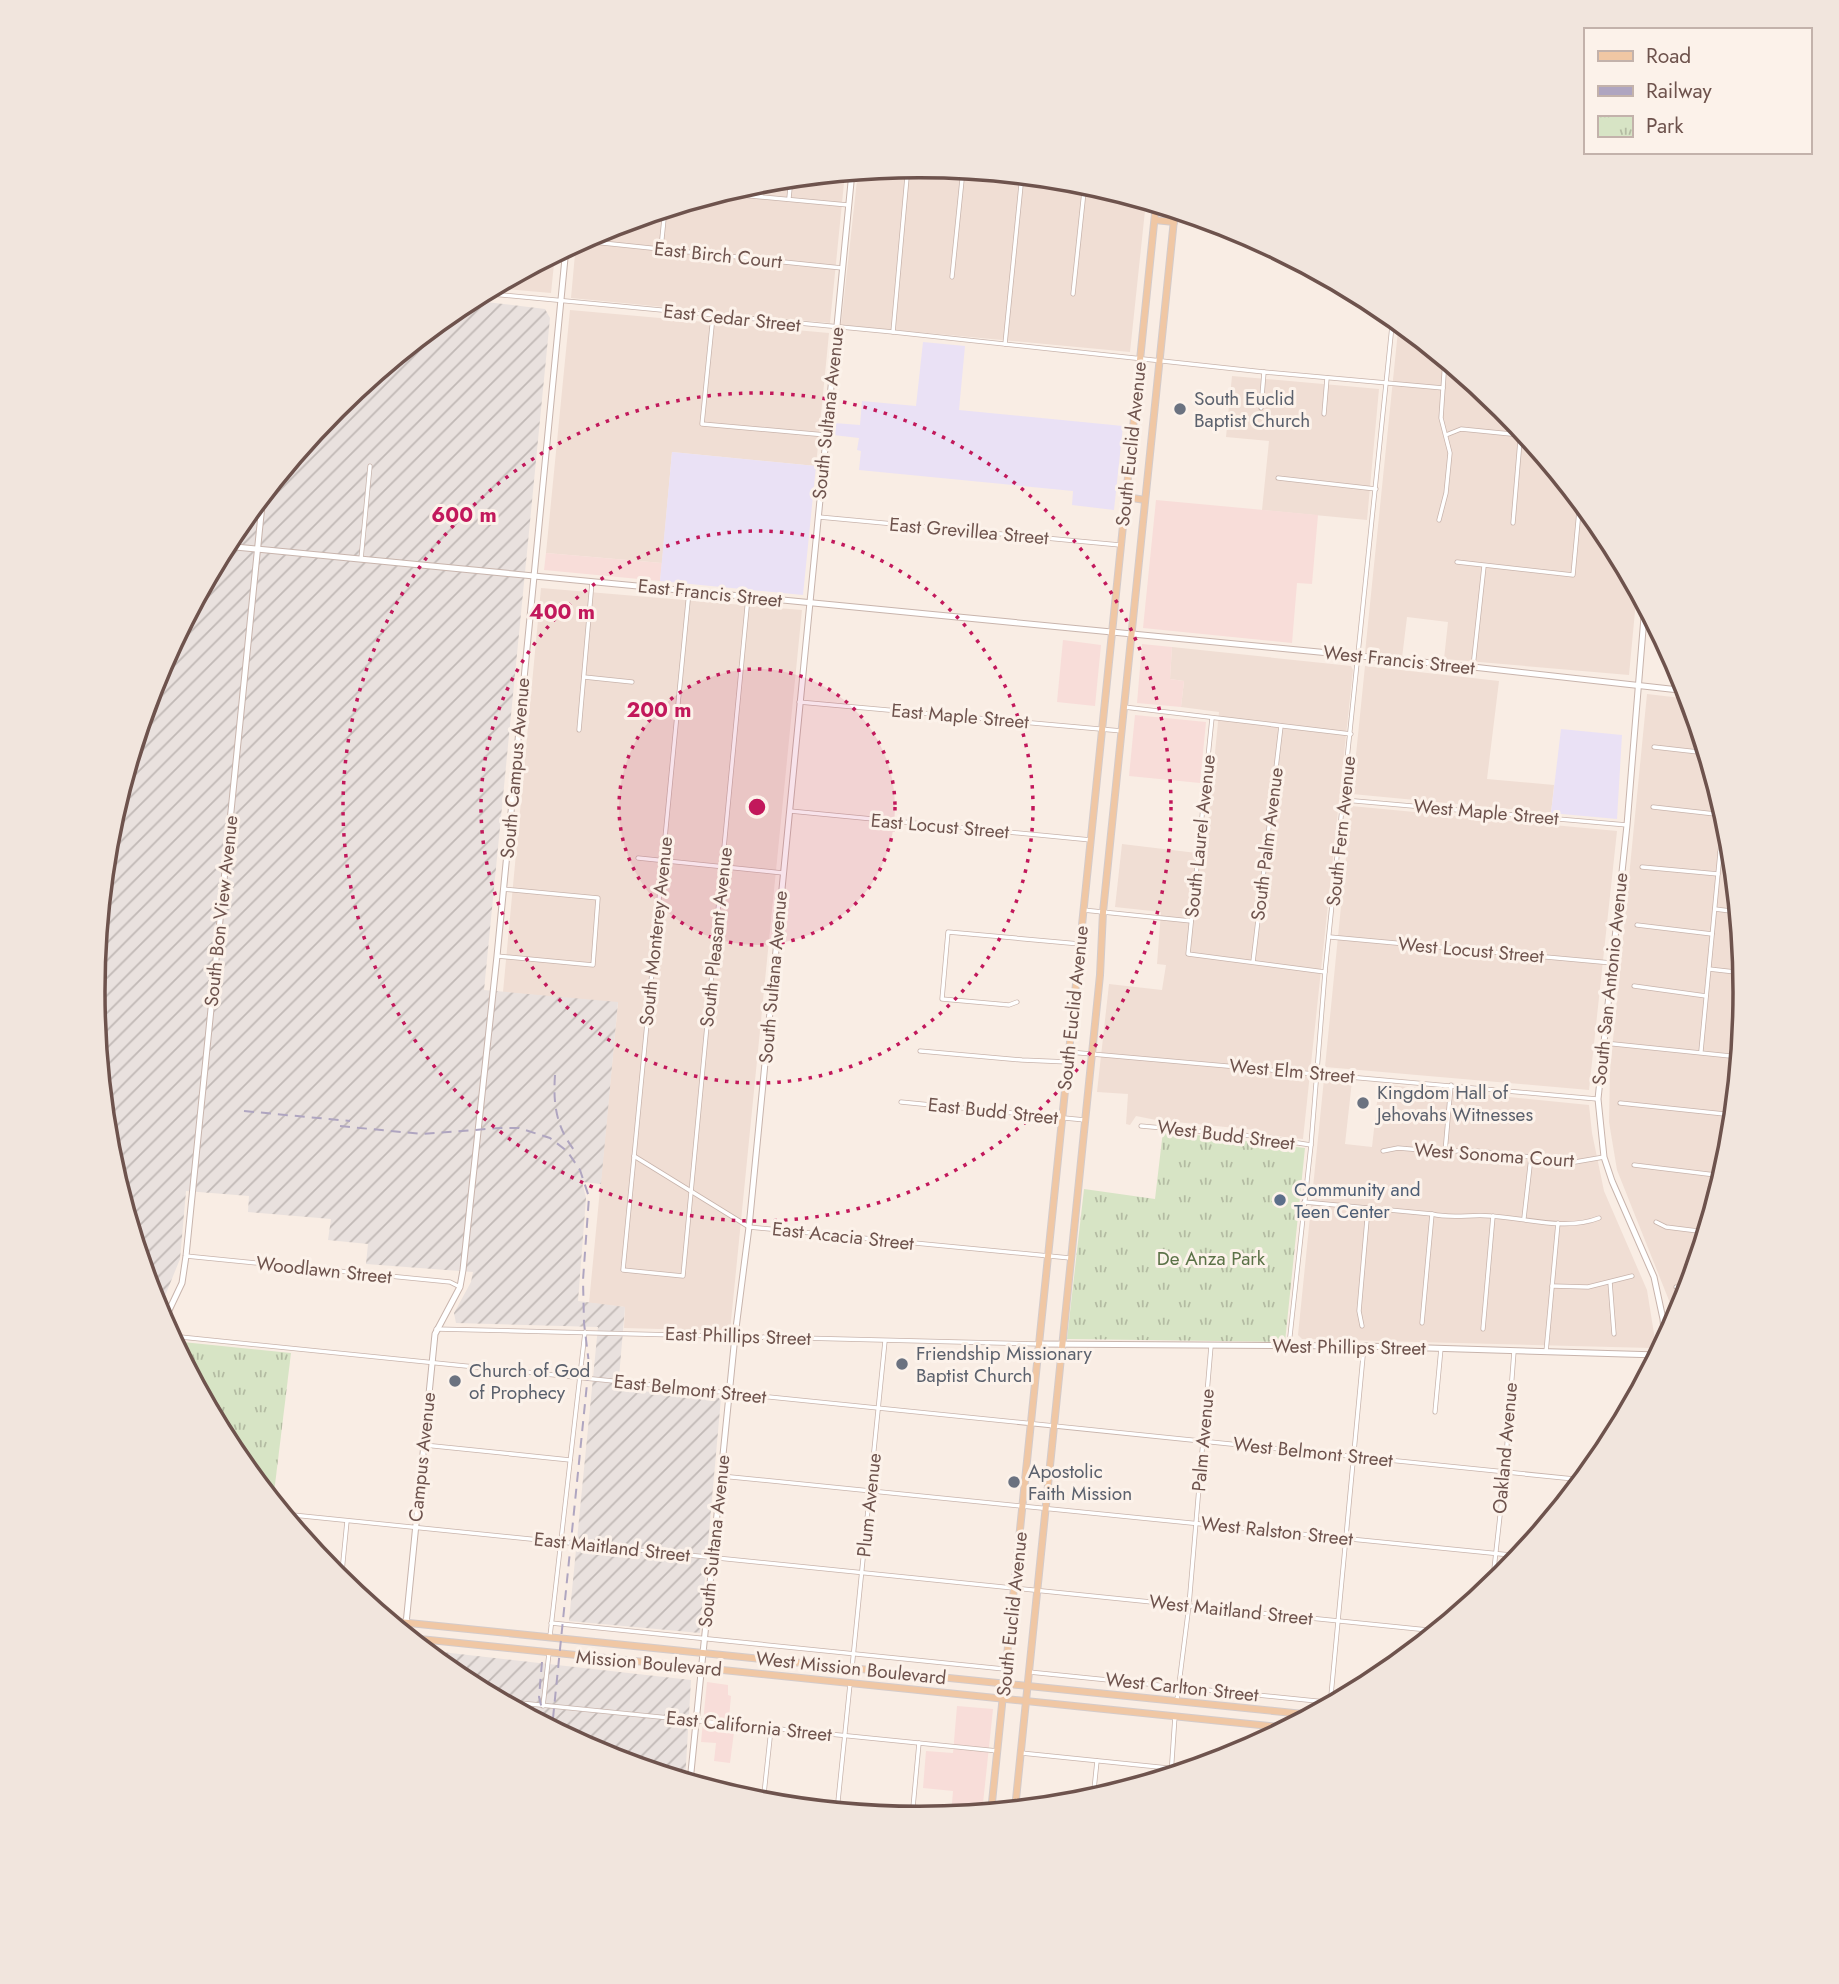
<svg xmlns="http://www.w3.org/2000/svg" width="1839" height="1984" font-family="Jost,sans-serif">
<defs>
<pattern id="industrial-furrows" width="10" height="10" patternUnits="userSpaceOnUse" patternTransform="scale(1.75)"><rect width="10" height="10" fill="#e9e1de"/><path d="M-1 1l2-2M0 10L10 0M9 11l2-2" fill="none" stroke="#c1b9b6"/></pattern>
<pattern id="park-tufts" width="24" height="20" patternUnits="userSpaceOnUse" patternTransform="scale(1.75)"><rect width="24" height="20" fill="#d7e4c5"/><path d="M3 7l-1-3M5 7V3M7 7l1-3M15 17l-1-3M17 17v-4M19 17l1-3" fill="none" stroke="#b3bba2"/></pattern>
</defs>
<rect width="100%" height="100%" fill="#f9ede4"/>
<g fill="#f0ded4">
<polygon points="920,165 1081,181 1146,201 1130,352 841,325 858,171"/>
<polygon points="845,173 830,323 571,298 576,243 603,228 759,181"/>
<polygon points="555,254 551,293 492,288"/>
<polygon points="570,310 829,333 816,466 672,452 662,563 546,553"/>
<polygon points="1399,321 1504,408 1607,533 1637,590 1629,675 1444,659 1448,622 1407,617 1402,658 1365,653"/>
<polygon points="1232,376 1379,389 1367,520 1262,510 1269,441 1226,437"/>
<polygon points="541,588 802,610 730,1331 624,1328 625,1307 589,1303 618,1003 503,992"/>
<polygon points="1172,647 1351,666 1353,670 1303,1139 1264,1135 1265,1131 1156,1120 1136,1116 1130,1125 1126,1124 1128,1094 1097,1092 1109,984 1162,990 1166,965 1157,964 1161,912 1115,907 1122,844 1205,854 1219,712 1181,707 1184,681 1170,679"/>
<polygon points="1365,666 1499,681 1487,779 1554,785 1551,813 1352,794"/>
<polygon points="1647,694 1690,699 1730,831 1746,992 1730,1154 1683,1309 1674,1326 1670,1303 1617,1170 1609,1122 1610,1070"/>
<polygon points="1351,806 1617,831 1589,1090 1325,1067"/>
<polygon points="1324,1079 1352,1081 1345,1144 1372,1147 1379,1084 1589,1105 1592,1133 1604,1191 1647,1290 1656,1346 1651,1348 1302,1339 1298,1335"/>
</g>
<g fill="#f8ddd9">
<polygon points="1156,500 1318,515 1312,584 1297,583 1292,643 1143,628"/>
<polygon points="546,553 662,563 660,581 544,570"/>
<polygon points="1063,640 1101,645 1095,706 1057,702"/>
<polygon points="1142,644 1172,647 1170,679 1184,681 1181,707 1137,703"/>
<polygon points="1135,715 1206,722 1200,783 1129,776"/>
<polygon points="707,1682 728,1685 728,1695 731,1696 728,1730 734,1732 730,1763 714,1761 716,1743 701,1742"/>
<polygon points="957,1706 993,1709 982,1813 951,1816 953,1791 923,1788 926,1751 953,1753"/>
</g>
<g fill="url(#industrial-furrows)">
<polygon points="469,300 545,309 550,318 484,990 618,1002 601,1184 582,1182 586,1198 578,1301 625,1307 618,1389 721,1398 700,1633 569,1621 598,1327 456,1323 454,1313 471,1282 473,1272 366,1264 368,1244 328,1240 331,1219 248,1212 249,1196 186,1191 180,1259 158,1313 109,1153 93,992 109,830 156,675 232,532 335,407 461,304"/>
<polygon points="424,1650 691,1680 685,1781 603,1756 460,1679"/>
</g>
<g fill="#eae1f5">
<polygon points="923,342 965,346 959,410 1123,426 1114,510 1072,505 1073,491 859,470 861,451 857,450 859,438 833,435 834,423 860,425 862,401 916,406"/>
<polygon points="672,452 816,466 803,595 660,581"/>
<polygon points="1561,729 1622,735 1617,819 1551,813"/>
</g>
<g fill="url(#park-tufts)">
<polygon points="1163,1131 1305,1148 1285,1342 1067,1339 1084,1189 1155,1199"/>
<polygon points="173,1341 291,1353 273,1501 232,1451"/>
</g>
<g fill="none" stroke-linecap="round" stroke-linejoin="round">
<defs>
<g id="minor">
<polyline points="720,193 848,205"/>
<polyline points="789,198 791,178"/>
<polyline points="593,242 842,268"/>
<polyline points="661,248 665,209"/>
<polyline points="952,277 963,170"/>
<polyline points="481,293 893,332 1264,372 1443,388"/>
<polyline points="1073,294 1085,182"/>
<polyline points="713,316 702,424 826,435"/>
<polyline points="893,332 908,166"/>
<polyline points="1005,344 1022,175"/>
<polyline points="1261,408 1264,372"/>
<polyline points="1324,414 1327,378"/>
<polyline points="1446,435 1461,429 1521,435"/>
<polyline points="1278,478 1376,489"/>
<polyline points="819,517 1120,545"/>
<polyline points="1439,520 1446,493 1450,453 1441,418 1445,359"/>
<polyline points="1513,523 1521,429"/>
<polyline points="361,559 370,466"/>
<polyline points="1457,562 1573,575 1580,500"/>
<polyline points="689,591 623,1270 683,1276 748,597"/>
<polyline points="1473,667 1484,566"/>
<polyline points="584,677 632,682"/>
<polyline points="799,702 1122,731"/>
<polyline points="1124,707 1351,734"/>
<polyline points="1212,718 1188,954 1325,972"/>
<polyline points="579,730 592,582"/>
<polyline points="1654,747 1707,753"/>
<polyline points="1344,800 1627,825"/>
<polyline points="1653,807 1724,815"/>
<polyline points="790,811 1091,840"/>
<polyline points="1720,852 1733,853"/>
<polyline points="638,858 783,873"/>
<polyline points="1642,867 1718,874"/>
<polyline points="1715,909 1738,912"/>
<polyline points="1083,910 1191,921"/>
<polyline points="1637,925 1712,934"/>
<polyline points="1330,937 1612,963"/>
<polyline points="497,956 593,965 598,898 503,889"/>
<polyline points="1253,962 1281,726"/>
<polyline points="1709,969 1744,973"/>
<polyline points="1634,986 1706,996"/>
<polyline points="1017,1002 1009,1005 942,999 948,932 1080,944"/>
<polyline points="1604,1043 1740,1057"/>
<polyline points="920,1051 1022,1060 1068,1062"/>
<polyline points="1701,1051 1724,811"/>
<polyline points="1069,1052 1597,1099"/>
<polyline points="901,1102 1085,1120"/>
<polyline points="1620,1103 1734,1115"/>
<polyline points="1141,1126 1253,1136 1311,1145"/>
<polyline points="1383,1151 1398,1148 1445,1152 1467,1150 1575,1162 1604,1157"/>
<polyline points="1445,1152 1451,1085"/>
<polyline points="634,1156 749,1227 1070,1258"/>
<polyline points="1634,1165 1724,1176"/>
<path d="M1304,1202L1432,1214C1452,1219 1471,1214 1491,1216C1525,1218 1566,1231 1599,1218"/>
<polyline points="1524,1218 1531,1157"/>
<polyline points="1656,1222 1666,1227 1706,1232"/>
<polyline points="186,1256 450,1282 460,1287"/>
<polyline points="1610,1282 1614,1334"/>
<polyline points="1552,1286 1588,1287 1632,1276"/>
<polyline points="1676,1287 1689,1288"/>
<polyline points="1422,1323 1432,1214"/>
<polyline points="1362,1326 1359,1311 1368,1208"/>
<polyline points="436,1329 1039,1344"/>
<polyline points="1483,1329 1493,1216"/>
<polyline points="171,1336 1584,1480"/>
<polyline points="1289,1345 1311,1145 1325,972 1393,316"/>
<polyline points="1546,1352 1558,1223"/>
<polyline points="1435,1412 1441,1348"/>
<polyline points="424,1445 570,1460"/>
<polyline points="721,1476 1521,1556"/>
<polyline points="283,1514 1438,1631"/>
<polyline points="341,1582 347,1521"/>
<polyline points="1492,1587 1505,1471 1514,1351"/>
<polyline points="551,1623 1004,1669"/>
<polyline points="550,1636 585,1332"/>
<polyline points="852,1668 885,1341"/>
<polyline points="1029,1672 1336,1703"/>
<polyline points="1177,1700 1189,1605 1211,1346"/>
<polyline points="500,1701 998,1751"/>
<polyline points="543,1706 549,1653"/>
<polyline points="1330,1706 1364,1346"/>
<polyline points="1021,1753 1188,1770"/>
<polyline points="1171,1775 1175,1716"/>
<polyline points="1093,1799 1097,1761"/>
<polyline points="763,1803 771,1729"/>
<polyline points="837,1811 850,1684"/>
<polyline points="912,1818 919,1743"/>
</g>
<g id="tertiary">
<polyline points="225,546 1473,667 1688,691"/>
<polyline points="1645,605 1627,825 1598,1099 1604,1157 1612,1181 1654,1277 1663,1319 1665,1343"/>
<polyline points="163,1323 182,1283 186,1256 263,495"/>
<polyline points="1039,1344 1364,1346 1658,1355"/>
<polyline points="405,1634 435,1334 460,1287 463,1270 497,956 566,248"/>
<polyline points="690,1782 735,1336 749,1227 852,172"/>
</g>
<g id="primary">
<polyline points="1155,220 1174,222"/>
<polyline points="1126,497 1145,500"/>
<polyline points="389,1621 1313,1715"/>
<polyline points="410,1638 1289,1728"/>
<polyline points="1015,1809 1100,975 1103,912 1175,210"/>
<polyline points="991,1812 1156,204"/>
</g>
</defs>
<use href="#minor" stroke="#c8b4ac" stroke-width="5"/>
<use href="#tertiary" stroke="#c8b4ac" stroke-width="7"/>
<use href="#primary" stroke="#d4cbca" stroke-width="8"/>
<use href="#minor" stroke="#fff" stroke-width="3.5"/>
<use href="#tertiary" stroke="#fff" stroke-width="5"/>
<use href="#primary" stroke="#f0c7a4" stroke-width="6"/>
<g stroke="#afa5c0" stroke-width="2" stroke-dasharray="10 7" stroke-linecap="butt">
<path d="M555,1075C553,1104 556,1126 574,1150"/>
<polyline points="244,1111 350,1121"/>
<polyline points="340,1126 422,1134 500,1128 519,1128 550,1138 567,1151 580,1170 589,1197 583,1280 584,1323 589,1364 552,1728"/>
<polyline points="542,1662 539,1697 546,1725"/>
</g>
</g>
<circle cx="757" cy="807" r="138" fill="#c2185b" fill-opacity=".12"/>
<g fill="none" stroke="#c2185b" stroke-width="3.5" stroke-dasharray="3.5 7">
<circle cx="757" cy="807" r="138"/>
<circle cx="757" cy="807" r="276"/>
<circle cx="757" cy="807" r="414"/>
</g>
<g fill="#6b7280" stroke="#fcf2ea" stroke-width="2.5">
<circle cx="1180" cy="409" r="7"/>
<circle cx="1363" cy="1103" r="7"/>
<circle cx="902" cy="1364" r="7"/>
<circle cx="455" cy="1381" r="7"/>
<circle cx="1014" cy="1482" r="7"/>
</g>
<circle fill="#5c6f8a" stroke="#fcf2ea" stroke-width="2.5" cx="1280" cy="1200" r="7"/>
<g text-anchor="middle" dominant-baseline="central" stroke-width="6" stroke-linejoin="round" paint-order="stroke">
<g font-size="19" fill="#6e534d" stroke="#fcf2ea">
<text transform="translate(718 255) rotate(6)">East Birch Court</text>
<text transform="translate(732 318) rotate(6)">East Cedar Street</text>
<text transform="translate(828 413) rotate(-84)">South Sultana Avenue</text>
<text transform="translate(1131 444) rotate(-84)">South Euclid Avenue</text>
<text transform="translate(969 531) rotate(5)">East Grevillea Street</text>
<text transform="translate(710 593) rotate(6)">East Francis Street</text>
<text transform="translate(1399 660) rotate(6)">West Francis Street</text>
<text transform="translate(960 716) rotate(5)">East Maple Street</text>
<text transform="translate(515 768) rotate(-85)">South Campus Avenue</text>
<text transform="translate(1486 812) rotate(5)">West Maple Street</text>
<text transform="translate(940 826) rotate(5)">East Locust Street</text>
<text transform="translate(1341 831) rotate(-84)">South Fern Avenue</text>
<text transform="translate(1200 836) rotate(-84)">South Laurel Avenue</text>
<text transform="translate(1267 844) rotate(-83)">South Palm Avenue</text>
<text transform="translate(221 911) rotate(-84)">South Bon View Avenue</text>
<text transform="translate(656 931) rotate(-84)">South Monterey Avenue</text>
<text transform="translate(716 937) rotate(-84)">South Pleasant Avenue</text>
<text transform="translate(1471 950) rotate(5)">West Locust Street</text>
<text transform="translate(773 977) rotate(-85)">South Sultana Avenue</text>
<text transform="translate(1610 979) rotate(-84)">South San Antonio Avenue</text>
<text transform="translate(1073 1008) rotate(-84)">South Euclid Avenue</text>
<text transform="translate(1292 1071) rotate(5)">West Elm Street</text>
<text transform="translate(993 1111) rotate(6)">East Budd Street</text>
<text transform="translate(1226 1135) rotate(7)">West Budd Street</text>
<text transform="translate(1494 1155) rotate(4)">West Sonoma Court</text>
<text transform="translate(843 1236) rotate(6)">East Acacia Street</text>
<text transform="translate(324 1270) rotate(6)">Woodlawn Street</text>
<text transform="translate(738 1336) rotate(2)">East Phillips Street</text>
<text transform="translate(1349 1347) rotate(1)">West Phillips Street</text>
<text transform="translate(690 1389) rotate(6)">East Belmont Street</text>
<text transform="translate(1203 1440) rotate(-85)">Palm Avenue</text>
<text transform="translate(1505 1448) rotate(-85)">Oakland Avenue</text>
<text transform="translate(1313 1452) rotate(6)">West Belmont Street</text>
<text transform="translate(422 1457) rotate(-84)">Campus Avenue</text>
<text transform="translate(869 1505) rotate(-84)">Plum Avenue</text>
<text transform="translate(1277 1531) rotate(6)">West Ralston Street</text>
<text transform="translate(714 1541) rotate(-84)">South Sultana Avenue</text>
<text transform="translate(612 1547) rotate(6)">East Maitland Street</text>
<text transform="translate(1231 1610) rotate(6)">West Maitland Street</text>
<text transform="translate(1012 1614) rotate(-84)">South Euclid Avenue</text>
<text transform="translate(649 1663) rotate(5)">Mission Boulevard</text>
<text transform="translate(851 1668) rotate(6)">West Mission Boulevard</text>
<text transform="translate(1182 1687) rotate(6)">West Carlton Street</text>
<text transform="translate(749 1726) rotate(6)">East California Street</text>
</g>
<g font-size="19" fill="#5b616d" stroke="#fcf2ea" text-anchor="start">
<text x="1194" y="398">South Euclid<tspan x="1194" dy="22">Baptist Church</tspan></text>
<text x="1377" y="1092">Kingdom Hall of<tspan x="1377" dy="22">Jehovahs Witnesses</tspan></text>
<text x="916" y="1353">Friendship Missionary<tspan x="916" dy="22">Baptist Church</tspan></text>
<text x="469" y="1370">Church of God<tspan x="469" dy="22">of Prophecy</tspan></text>
<text x="1028" y="1471">Apostolic<tspan x="1028" dy="22">Faith Mission</tspan></text>
</g>
<g font-size="19" fill="#4e5e75" stroke="#fcf2ea" text-anchor="start">
<text x="1294" y="1189">Community and<tspan x="1294" dy="22">Teen Center</tspan></text>
</g>
<g font-size="19" fill="#5b7247" stroke="#fcf2ea">
<text x="1211" y="1258">De Anza Park</text>
</g>
</g>
<path d="M0 0H1839V1984H0ZM105 992a814 814 0 1 1 1628 0a814 814 0 1 1-1628 0Z" fill="#f1e5dd" fill-rule="evenodd"/>
<path fill="none" stroke="#6e534d" stroke-width="3.5" d="M105 992a814 814 0 1 1 1628 0a814 814 0 1 1-1628 0Z"/>
<circle cx="757" cy="807" r="10" fill="#c2185b" stroke="#fcf2ea" stroke-width="3.5"/>
<g font-size="21" text-anchor="middle" font-weight="bold" fill="#c2185b" stroke="#fcf2ea" stroke-width="6" stroke-linejoin="round" paint-order="stroke">
<text x="464" y="522">600 m</text>
<text x="562" y="619">400 m</text>
<text x="659" y="717">200 m</text>
</g>
<rect x="1584" y="28" width="228" height="126" fill="#fcf2ea" stroke="#c3b2ab" stroke-width="2"/>
<rect x="1598" y="51" width="35" height="10" fill="#f0c7a4" stroke="#c3b2ab" stroke-width="2"/>
<text x="1646" y="63" font-size="21" fill="#6e534d">Road</text>
<rect x="1598" y="86" width="35" height="10" fill="#afa5c0" stroke="#c3b2ab" stroke-width="2"/>
<text x="1646" y="98" font-size="21" fill="#6e534d">Railway</text>
<rect x="1598" y="116" width="35" height="21" fill="url(#park-tufts)" stroke="#c3b2ab" stroke-width="2"/>
<text x="1646" y="133" font-size="21" fill="#6e534d">Park</text>
</svg>
